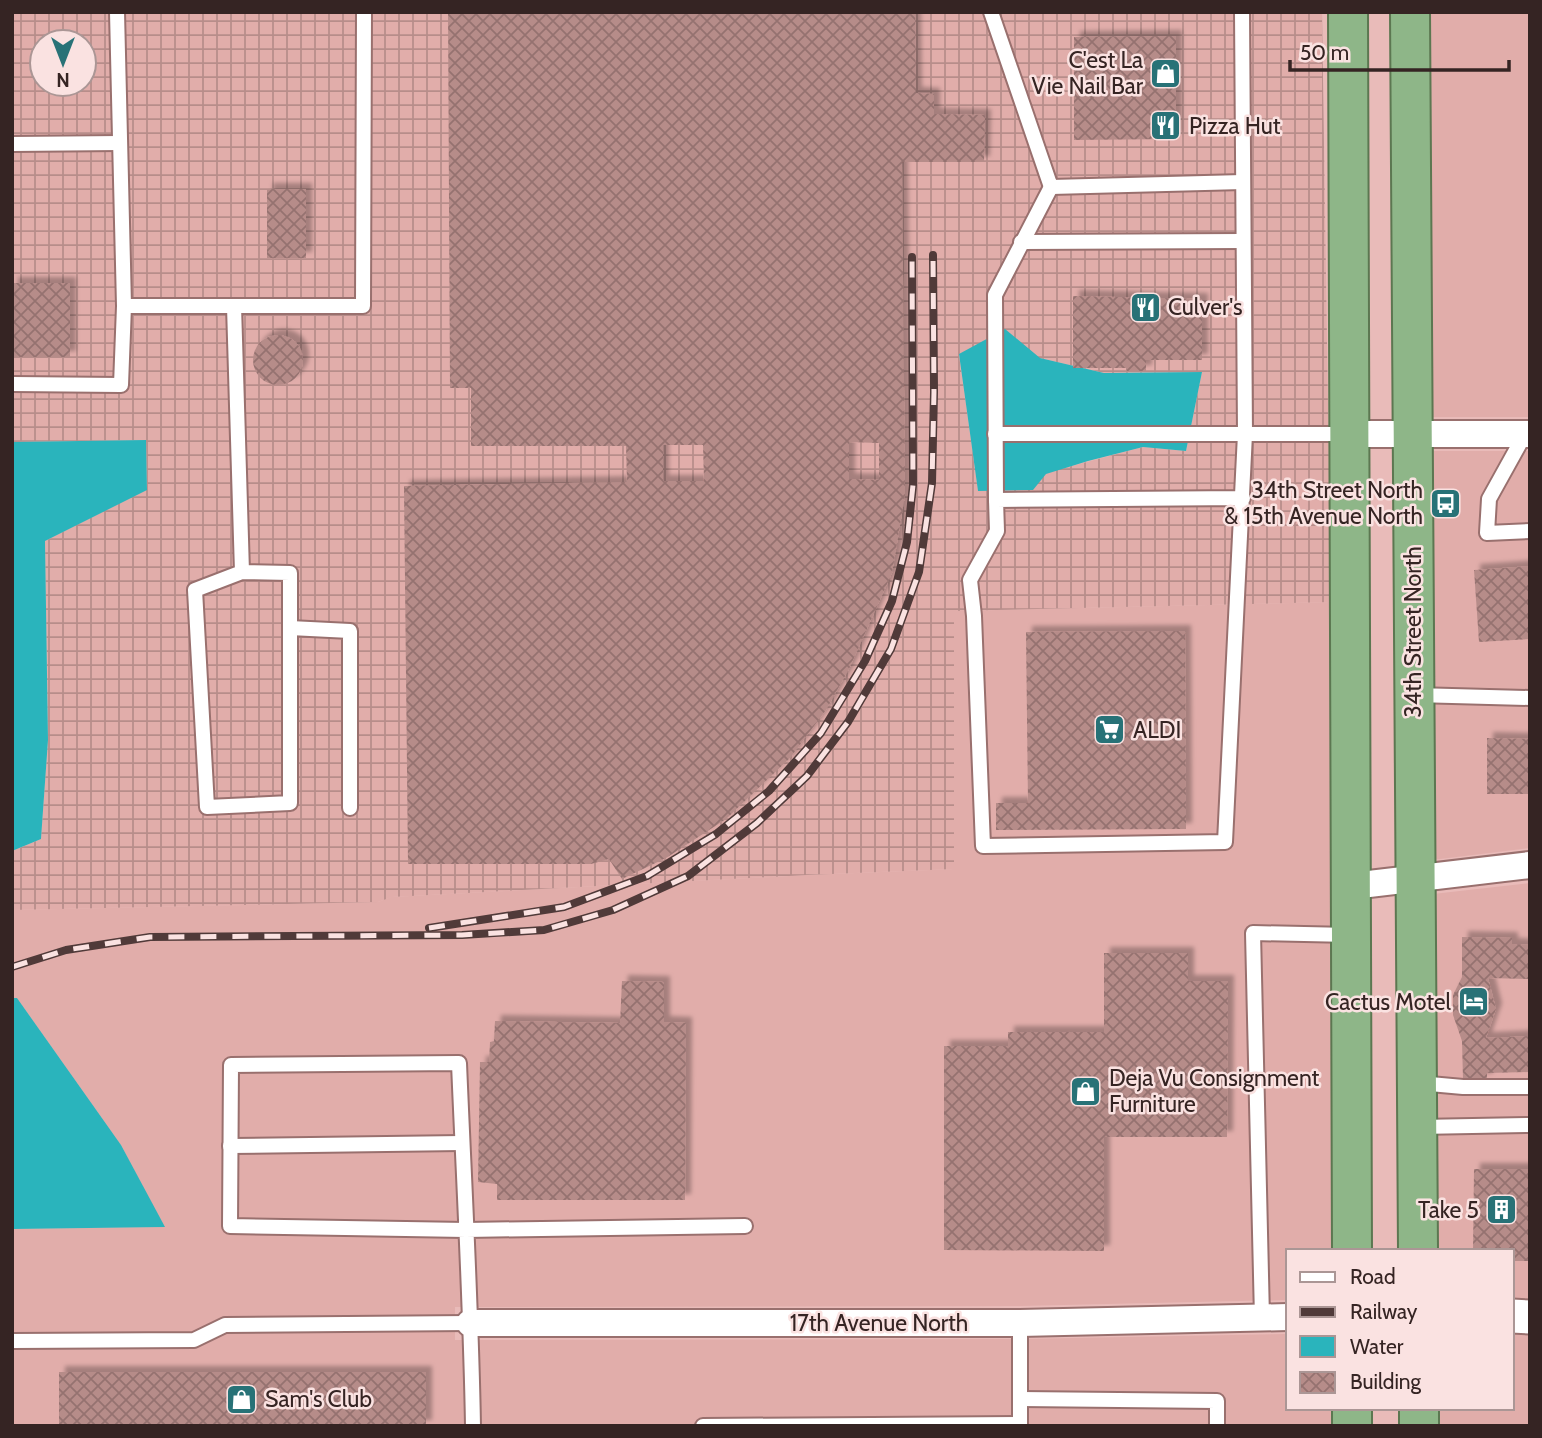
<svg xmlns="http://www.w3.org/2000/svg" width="1542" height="1438" font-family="Cabin,sans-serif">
<defs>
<pattern id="industrial-grid" width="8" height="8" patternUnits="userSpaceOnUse" patternTransform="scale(1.75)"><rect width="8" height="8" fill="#e1adaa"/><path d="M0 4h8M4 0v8" fill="none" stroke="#b78d8a"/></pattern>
<pattern id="building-cross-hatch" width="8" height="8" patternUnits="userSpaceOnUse" patternTransform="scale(1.75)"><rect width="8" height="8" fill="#b68c89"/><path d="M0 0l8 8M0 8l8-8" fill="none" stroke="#957270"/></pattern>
<filter id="shadow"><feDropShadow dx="6" dy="-6" stdDeviation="2" flood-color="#0004"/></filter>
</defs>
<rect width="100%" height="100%" fill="#e9bbb9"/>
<g fill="#e1adaa">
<polygon points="1429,12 1530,12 1530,417 1431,417"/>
<polygon points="1431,451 1530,451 1530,848 1432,860"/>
<polygon points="1331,602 1337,1251 1288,1251 1288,1300 1020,1306 455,1307 455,1340 1020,1339 1288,1334 1288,1408 1337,1408 1337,1426 12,1426 12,1229 164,1227 121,1145 17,998 12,998 12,910 378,902 391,897 807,875 954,869 954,611"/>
<polygon points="1530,883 1530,1300 1512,1300 1512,1251 1433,1251 1433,894"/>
<polygon points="1512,1333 1530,1334 1530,1426 1434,1426 1434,1408 1512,1408"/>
</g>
<path fill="url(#industrial-grid)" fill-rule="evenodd" d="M12,12H1322L1331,602L954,611V869L807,875L392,897L378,902L12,910V851L41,839L48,740L45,541L147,489L146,440L12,442ZM42,42H84V84H42ZM959,355L1040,358L1104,373L1202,372L1186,451L1143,447L978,491Z"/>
<g fill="#2ab4bc">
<polygon points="1005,329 1040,358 1104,373 1202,372 1186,451 1143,447 1088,461 1046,474 1033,490 978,491 959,354"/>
<polygon points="146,440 147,490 45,541 48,740 41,839 12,851 12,442"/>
<polygon points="12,998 17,998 121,1145 165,1227 12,1229"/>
</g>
<g fill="url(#building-cross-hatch)" fill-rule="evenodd" filter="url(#shadow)">
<path d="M448,12H915L916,93L934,94V114L985,115L984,162H902L905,495L892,573L849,669L826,710L790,758L726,819L666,858L622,879L609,859L591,864H408L404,486L627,482L626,446H471V388H450ZM849,442L879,443V480L849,479ZM663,445H703L704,481H663Z"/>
<polygon points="1176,36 1176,139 1074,140 1074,37"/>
<rect x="267" y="189" width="39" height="69"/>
<rect x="12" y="283" width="58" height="74"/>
<polygon points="1073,296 1202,299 1202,360 1146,360 1146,371 1127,371 1126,368 1073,368"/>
<circle cx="278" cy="360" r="25"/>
<polygon points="1530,566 1530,639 1479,642 1474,570"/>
<polygon points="1185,631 1186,829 996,830 996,803 1028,803 1026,632"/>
<polygon points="1487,738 1530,739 1530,794 1487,794"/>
<polygon points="1462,937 1512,938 1512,944 1530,945 1530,979 1488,978 1496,1009 1486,1038 1530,1036 1530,1072 1487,1073 1487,1079 1463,1079 1462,1041 1453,1015 1453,995 1462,977"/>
<polygon points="1104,953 1188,953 1188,981 1228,981 1227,1137 1104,1137 1104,1251 944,1250 944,1046 1008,1046 1008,1032 1104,1032"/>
<polygon points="622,981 664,982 664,1022 686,1023 685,1200 497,1200 497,1184 478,1182 480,1062 489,1062 490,1042 494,1041 495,1021 620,1023"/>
<polygon points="1474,1169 1530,1169 1530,1261 1512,1261 1512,1251 1473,1251"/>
<rect x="59" y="1372" width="367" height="54"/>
</g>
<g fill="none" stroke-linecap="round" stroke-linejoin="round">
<defs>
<g id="service">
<polyline points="117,12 124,306 363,306 364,12"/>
<polyline points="991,12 1051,187 1243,182"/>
<polyline points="1242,12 1245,434 1347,434"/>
<polyline points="12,144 120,143"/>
<polyline points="1021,242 1243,241"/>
<polyline points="234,306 242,572 195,590 207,807 290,803 290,573 242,572"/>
<polyline points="12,384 121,385 124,306"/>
<polyline points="995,434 1245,434 1225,842 983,846 974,616 970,580 997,531 996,500 1243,498"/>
<polyline points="1525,434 1489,499 1487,533 1530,531"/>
<polyline points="996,500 995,295 1051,187"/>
<polyline points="290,628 350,631 350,808"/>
<polyline points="1415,695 1530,698"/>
<polyline points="1419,1083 1463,1087 1530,1087"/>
<polyline points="1419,1127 1530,1125"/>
<polyline points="230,1146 462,1143"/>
<polyline points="1262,1318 1253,933 1350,935"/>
<polyline points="12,1341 194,1340 225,1325 470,1323"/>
<polyline points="1020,1399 1217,1401 1217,1426"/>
<path d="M473,1426C471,1305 464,1184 459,1063L231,1065L230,1226L466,1230L745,1226"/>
<polyline points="703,1426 1020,1424"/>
<polyline points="1020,1426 1020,1323"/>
</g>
<g id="minor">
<polyline points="1351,434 1530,434"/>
<polyline points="1352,886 1530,865"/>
<polyline points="470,1323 1020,1323 1288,1317"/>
</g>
<polyline id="tertiary" points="1512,1316 1530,1317"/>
<g id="trunk">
<polyline points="1348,12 1352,1251"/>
<polyline points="1410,12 1418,1251"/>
<polyline points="1352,1408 1352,1426"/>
<polyline points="1419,1408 1419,1426"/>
</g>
</defs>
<use href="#service" stroke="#99706e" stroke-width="18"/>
<use href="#minor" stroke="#99706e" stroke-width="30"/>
<use href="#tertiary" stroke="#99706e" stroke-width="37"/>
<use href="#trunk" stroke="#5c7751" stroke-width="42"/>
<use href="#service" stroke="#fff" stroke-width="14"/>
<use href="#minor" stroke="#fff" stroke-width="26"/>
<use href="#tertiary" stroke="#fff" stroke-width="33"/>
<use href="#trunk" stroke="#8eb688" stroke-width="38"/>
<defs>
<g id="rail">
<polyline points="429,928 564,907 647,876 716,834 769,791 821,733 865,661 892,601 907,542 913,485 912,257"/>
<polyline points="12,967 66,950 150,937 462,935 544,930 613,910 688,876 757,823 807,776 848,722 891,649 919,572 932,483 934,392 933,255"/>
</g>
</defs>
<use href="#rail" stroke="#503a39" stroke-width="8"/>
<use href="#rail" stroke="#fae2e1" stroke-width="5" stroke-dasharray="16" stroke-linecap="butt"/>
</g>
<defs>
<symbol id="shop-square" viewBox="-11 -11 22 22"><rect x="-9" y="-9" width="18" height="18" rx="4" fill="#287277" stroke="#fae2e1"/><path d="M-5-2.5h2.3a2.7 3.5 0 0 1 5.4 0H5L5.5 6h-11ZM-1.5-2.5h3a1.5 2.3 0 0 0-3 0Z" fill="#fff"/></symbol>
<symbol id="restaurant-square" viewBox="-11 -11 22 22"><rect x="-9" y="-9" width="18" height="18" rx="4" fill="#287277" stroke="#fae2e1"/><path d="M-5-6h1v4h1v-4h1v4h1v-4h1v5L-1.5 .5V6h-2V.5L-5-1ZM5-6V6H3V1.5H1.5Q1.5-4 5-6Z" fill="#fff"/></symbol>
<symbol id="bus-square" viewBox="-11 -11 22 22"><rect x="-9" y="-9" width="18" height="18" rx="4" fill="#287277" stroke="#fae2e1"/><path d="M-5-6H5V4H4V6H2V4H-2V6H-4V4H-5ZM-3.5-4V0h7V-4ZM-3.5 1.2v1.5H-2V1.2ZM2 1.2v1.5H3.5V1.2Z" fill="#fff"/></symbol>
<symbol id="supermarket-square" viewBox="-11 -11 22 22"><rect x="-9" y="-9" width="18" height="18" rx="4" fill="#287277" stroke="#fae2e1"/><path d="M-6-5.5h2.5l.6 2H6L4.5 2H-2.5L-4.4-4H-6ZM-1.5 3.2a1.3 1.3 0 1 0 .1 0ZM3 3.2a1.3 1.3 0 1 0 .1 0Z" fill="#fff"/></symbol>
<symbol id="hotel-square" viewBox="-11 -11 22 22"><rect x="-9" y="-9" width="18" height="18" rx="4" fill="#287277" stroke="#fae2e1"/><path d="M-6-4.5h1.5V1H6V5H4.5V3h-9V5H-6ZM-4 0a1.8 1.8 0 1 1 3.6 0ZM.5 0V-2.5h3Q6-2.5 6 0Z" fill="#fff"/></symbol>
<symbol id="building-square" viewBox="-11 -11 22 22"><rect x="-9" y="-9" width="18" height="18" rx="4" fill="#287277" stroke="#fae2e1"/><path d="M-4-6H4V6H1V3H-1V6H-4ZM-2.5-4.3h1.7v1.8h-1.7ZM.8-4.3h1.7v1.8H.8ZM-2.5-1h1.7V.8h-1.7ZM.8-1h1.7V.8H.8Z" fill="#fff"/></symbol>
</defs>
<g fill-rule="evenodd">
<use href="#shop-square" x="1148" y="56" width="35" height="35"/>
<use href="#restaurant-square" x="1148" y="108" width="35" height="35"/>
<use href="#restaurant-square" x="1128" y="290" width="35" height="35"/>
<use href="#bus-square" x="1428" y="486" width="35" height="35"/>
<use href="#supermarket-square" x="1092" y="712" width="35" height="35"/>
<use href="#hotel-square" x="1456" y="984" width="35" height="35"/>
<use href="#shop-square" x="1068" y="1074" width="35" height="35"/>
<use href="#building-square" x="1484" y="1192" width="35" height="35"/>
<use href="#shop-square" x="224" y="1382" width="35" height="35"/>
</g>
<g text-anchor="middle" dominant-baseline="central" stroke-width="5" stroke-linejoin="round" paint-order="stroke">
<g font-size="23" fill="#352423" stroke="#fae2e1" text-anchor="start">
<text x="1143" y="60" text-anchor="end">C'est La<tspan x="1143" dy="26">Vie Nail Bar</tspan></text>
<text x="1189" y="126">Pizza Hut</text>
<text x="1168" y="307">Culver's</text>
<text x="1423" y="490" text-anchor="end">34th Street North<tspan x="1423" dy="26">&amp; 15th Avenue North</tspan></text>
<text x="1133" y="730">ALDI</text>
<text x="1451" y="1002" text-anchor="end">Cactus Motel</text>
<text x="1109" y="1078">Deja Vu Consignment<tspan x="1109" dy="26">Furniture</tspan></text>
<text x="1479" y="1210" text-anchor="end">Take 5</text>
<text x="265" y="1399">Sam's Club</text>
</g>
<g font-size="23" fill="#352423" stroke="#fae2e1">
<text transform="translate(1413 632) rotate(-90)">34th Street North</text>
<text x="879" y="1323">17th Avenue North</text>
</g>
</g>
<rect width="1542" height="1438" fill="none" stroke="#352423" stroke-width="28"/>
<rect x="1286" y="1249" width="228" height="161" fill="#fae2e1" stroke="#ab9695" stroke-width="2"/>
<rect x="1300" y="1272" width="35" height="10" fill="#ffffff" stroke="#ab9695" stroke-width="2"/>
<text x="1350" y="1284" font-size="21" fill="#352423">Road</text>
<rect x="1300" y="1307" width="35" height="10" fill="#503a39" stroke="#ab9695" stroke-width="2"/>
<text x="1350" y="1319" font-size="21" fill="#352423">Railway</text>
<rect x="1300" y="1336" width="35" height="21" fill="#2ab4bc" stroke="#ab9695" stroke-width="2"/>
<text x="1350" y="1354" font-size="21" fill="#352423">Water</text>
<rect x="1300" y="1372" width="35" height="21" fill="url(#building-cross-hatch)" stroke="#ab9695" stroke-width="2"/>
<text x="1350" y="1389" font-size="21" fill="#352423">Building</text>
<g transform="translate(63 63) rotate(180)"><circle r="33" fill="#fae2e1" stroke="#ab9695" stroke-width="2"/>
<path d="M0-5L12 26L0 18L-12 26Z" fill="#287277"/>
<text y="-10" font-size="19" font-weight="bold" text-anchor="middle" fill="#352423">N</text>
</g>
<path d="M1290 60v10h219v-10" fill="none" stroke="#352423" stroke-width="3.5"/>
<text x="1300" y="60" font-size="21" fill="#352423" stroke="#fae2e1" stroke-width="5" paint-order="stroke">50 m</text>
</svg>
